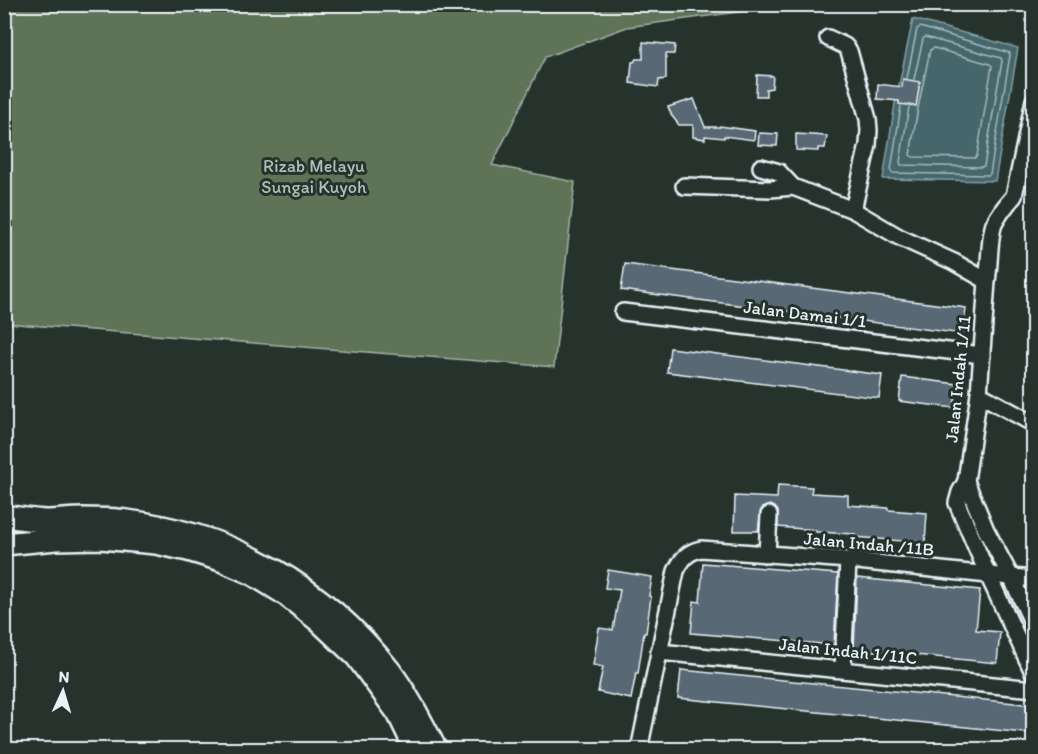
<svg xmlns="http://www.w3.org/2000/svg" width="1038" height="754" font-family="Itim,sans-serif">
<rect width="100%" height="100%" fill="#26332d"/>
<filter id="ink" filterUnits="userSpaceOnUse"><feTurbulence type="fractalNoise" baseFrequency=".0167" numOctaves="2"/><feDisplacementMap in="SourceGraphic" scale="12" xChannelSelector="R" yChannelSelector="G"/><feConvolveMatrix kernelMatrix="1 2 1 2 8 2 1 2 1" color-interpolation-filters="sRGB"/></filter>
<g filter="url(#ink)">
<polygon fill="#5f7357" stroke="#a4b2a8" stroke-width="1.5" points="4,5 5,4 790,5 627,27 545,57 492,165 575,182 554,367 5,323"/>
<polygon fill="#44666b" stroke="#869ea3" stroke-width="1.5" points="913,19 1018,48 995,181 883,179 895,104"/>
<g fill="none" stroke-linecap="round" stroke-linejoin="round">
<g stroke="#a6b9c0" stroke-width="1.5">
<polygon points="934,48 990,64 992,66 977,156 975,158 913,157 910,155 918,108 930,50"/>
<polyline points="901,106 891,170 892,173 988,175 990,174 1010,55 1010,53 920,27 917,29 907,78"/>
<polyline points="909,107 900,162 901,165 981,167 984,166 1002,61 1001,58 925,37 923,39 914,79"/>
</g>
</g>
<g fill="#586774" stroke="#e8f1f8" stroke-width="1.5">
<polygon points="643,42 675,45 674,54 666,54 666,79 659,80 658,87 630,83 632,62 634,62 636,59 643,59"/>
<polygon points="757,75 773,76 772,88 766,89 766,96 756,96"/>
<polygon points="903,79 920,82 916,106 899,104 899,101 877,99 878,84 902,87"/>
<polygon points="694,99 705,127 720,127 720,126 755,131 754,140 724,136 724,138 705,136 705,139 693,137 693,125 679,125 672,116 668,107"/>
<polygon points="759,133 778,134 777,146 758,145"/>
<polygon points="796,134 827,136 825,148 818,148 818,151 796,150"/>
<polygon points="625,264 966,308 963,334 621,290"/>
<polygon points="670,348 882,375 879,398 667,372"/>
<polygon points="902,377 957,384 954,408 899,401"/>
<polygon points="778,485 812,487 811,493 848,495 848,505 888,508 888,510 927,513 925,543 855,537 855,534 816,532 816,530 778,527 778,511 775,507 770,505 764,507 761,510 758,531 734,531 735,496 777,498"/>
<polygon points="703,563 838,574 834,645 691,633 694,601 700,602"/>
<polygon points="608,570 652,577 649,596 651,597 646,633 644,633 638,673 636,673 631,699 598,692 603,667 593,665 599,628 613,630 620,590 605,588"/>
<polygon points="857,578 980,590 976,630 1000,632 997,663 854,649"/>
<polygon points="681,670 1034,705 1034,734 678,698"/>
</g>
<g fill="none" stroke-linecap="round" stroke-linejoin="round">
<defs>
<g id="minor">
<polyline points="828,38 845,46 849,51 868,119 869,130 868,145 853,210"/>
<path d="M1034,100L1014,196C1006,205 999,214 994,224C989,237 990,265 987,281L979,394L966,481L960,492L957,503L988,575L1034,674"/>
<polyline points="761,167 779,172 793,187 853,210 899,237 954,262 987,281"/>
<polyline points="684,186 770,189 793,187"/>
<polyline points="623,312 982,355"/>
<polyline points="979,394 1034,424"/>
<polyline points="966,481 986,530 1011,577 1034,626"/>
<polyline points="767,555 769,515"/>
<polyline points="659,652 1034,689"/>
<polyline points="843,669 848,560"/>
<path d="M639,750L676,571C682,559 687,552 701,549L848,560L988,575L1034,579"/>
</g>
<g id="highway">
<path d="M4,516C18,518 32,520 45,521C57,521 70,519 82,519C97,519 113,519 127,521C233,534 324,587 390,671C408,695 422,723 436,750"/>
<polyline points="4,544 56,539 101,538 156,543 188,550 221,560 251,573 285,594 319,621 357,657 398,713 416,750"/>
</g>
</defs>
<use href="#minor" stroke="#e8f1f8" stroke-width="20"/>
<use href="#highway" stroke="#e8f1f8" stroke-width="26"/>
<use href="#minor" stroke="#26332d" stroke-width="15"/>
<use href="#highway" stroke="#26332d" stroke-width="21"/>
</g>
</g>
<g text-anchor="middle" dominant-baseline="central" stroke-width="6" stroke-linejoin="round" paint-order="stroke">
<g font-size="18" fill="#b1bfb8" stroke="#26332d">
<text x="314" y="166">Rizab Melayu<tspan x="314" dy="21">Sungai Kuyoh</tspan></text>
</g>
<g font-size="18" fill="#e8f1f8" stroke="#26332d">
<text transform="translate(805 314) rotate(7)">Jalan Damai 1/1</text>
<text transform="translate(958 379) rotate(-84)">Jalan Indah 1/11</text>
<text transform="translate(869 544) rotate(5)">Jalan Indah /11B</text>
<text transform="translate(848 651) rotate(6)">Jalan Indah 1/11C</text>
</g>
</g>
<rect width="1038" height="754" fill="none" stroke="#26332d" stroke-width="24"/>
<rect x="12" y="12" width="1014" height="730" fill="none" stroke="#e8f1f8" stroke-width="2" filter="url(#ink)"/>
<g transform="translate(63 691) rotate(4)" stroke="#26332d" stroke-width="4.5" paint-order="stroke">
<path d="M0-4.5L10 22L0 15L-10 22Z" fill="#e8f1f8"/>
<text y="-9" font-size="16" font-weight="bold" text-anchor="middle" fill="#e8f1f8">N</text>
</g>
</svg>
